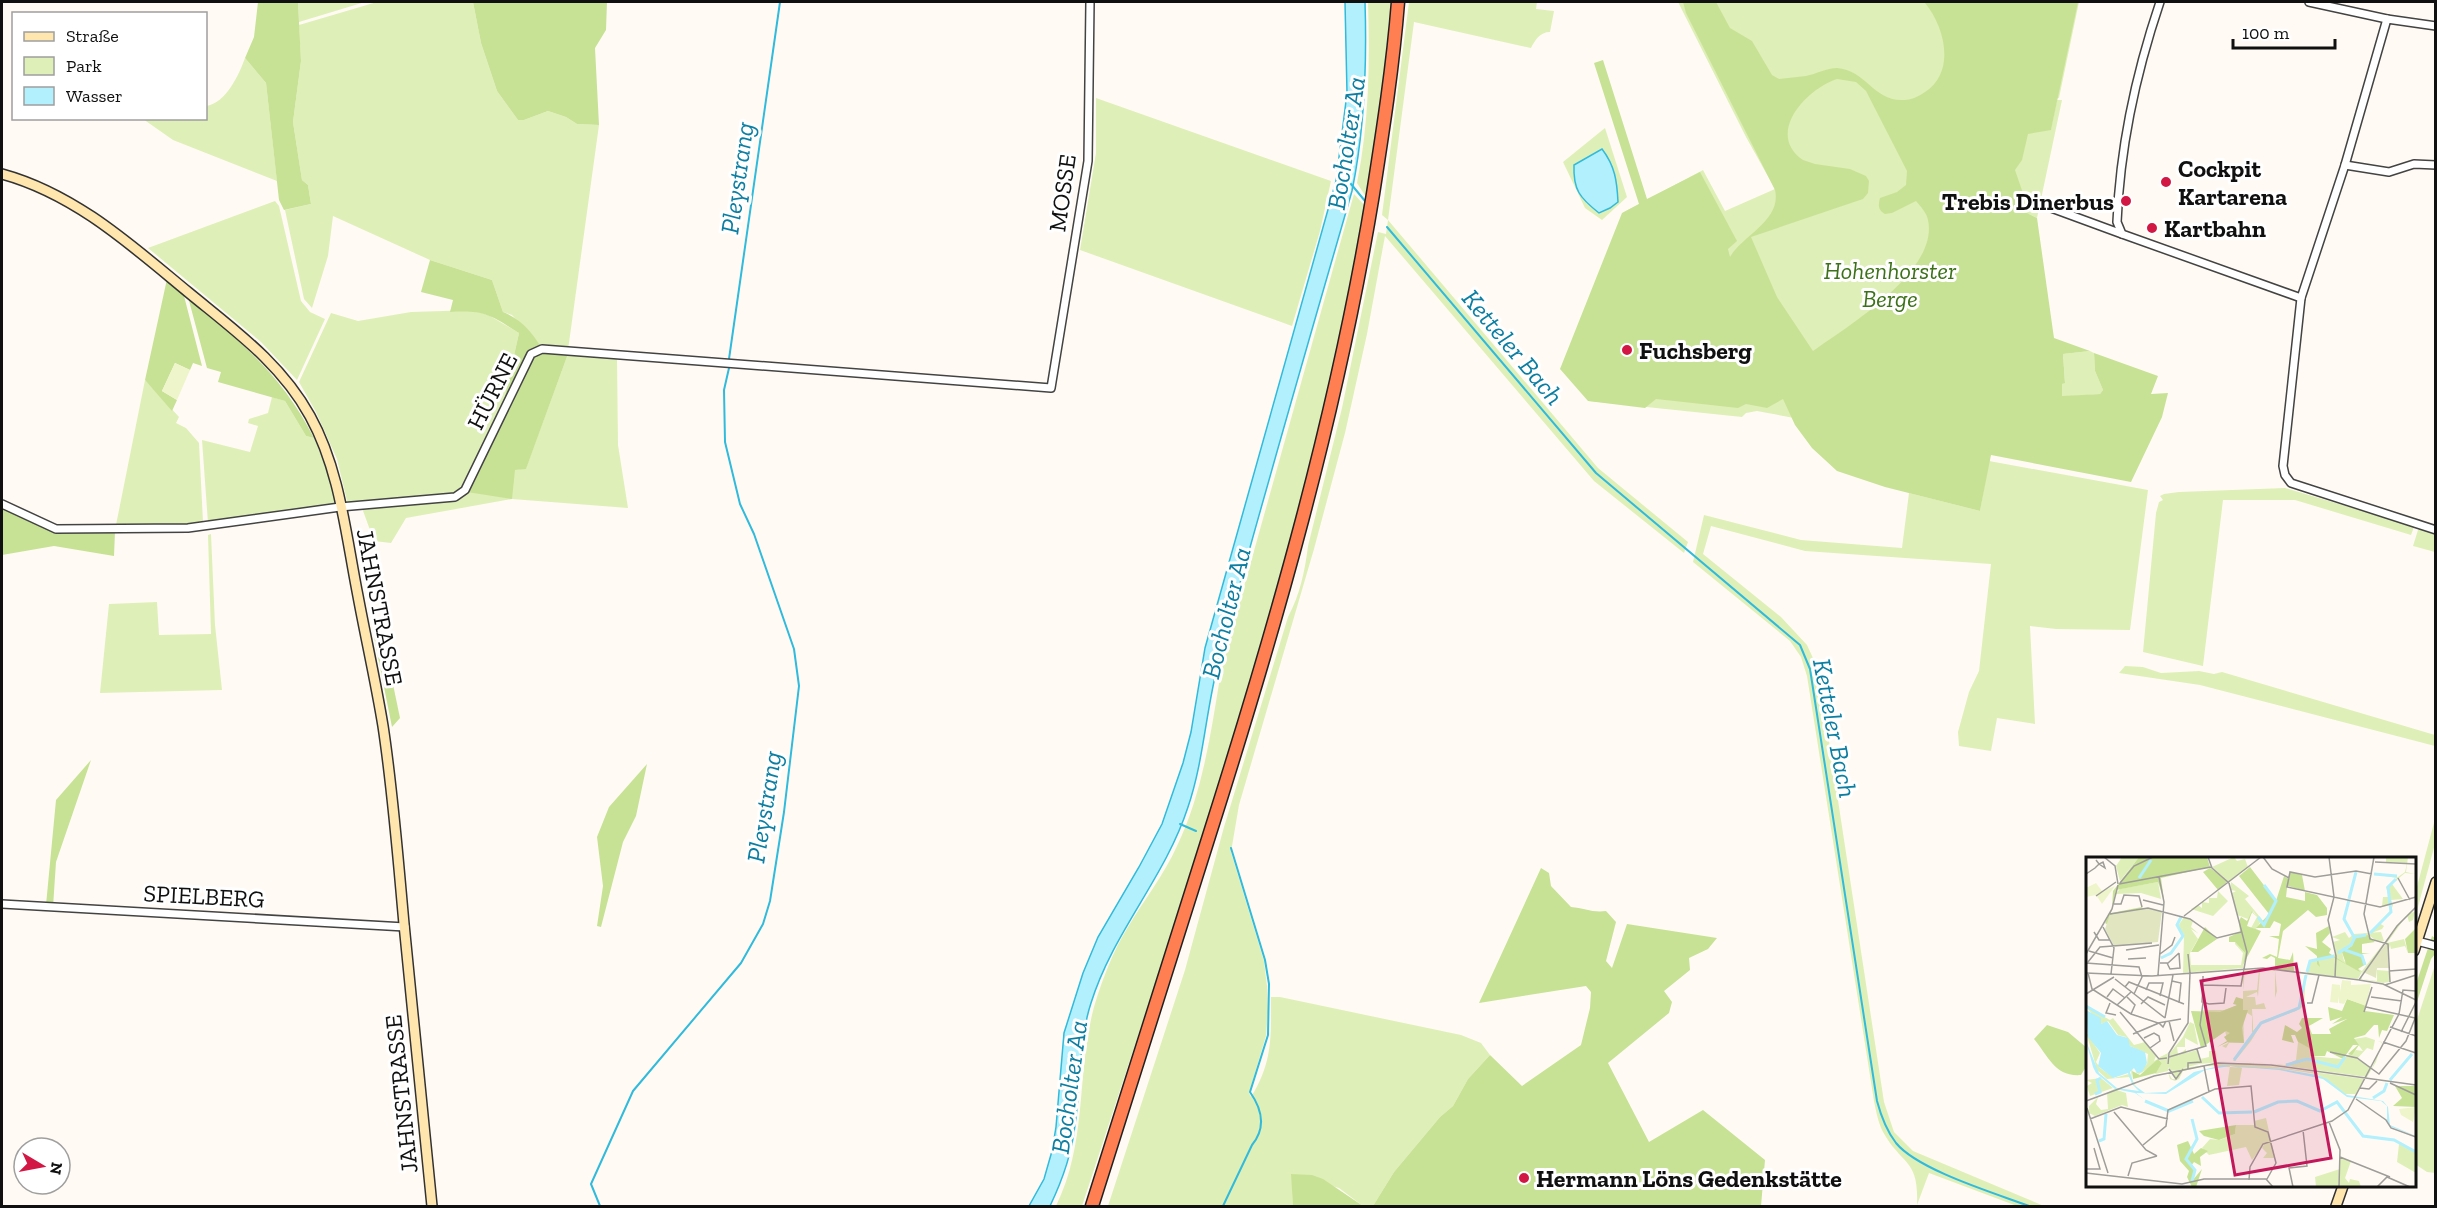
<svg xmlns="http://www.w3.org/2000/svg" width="2437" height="1208" font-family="'Zilla Slab',serif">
<rect width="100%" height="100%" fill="#fffbf4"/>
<g fill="#dfefb8">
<polygon points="298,2 365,2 299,22"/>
<polygon points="377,2 473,2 481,43 497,91 518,120 524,120 548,111 566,117 577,124 599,125 568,350 541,347 512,315 503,312 492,280 430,260 333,216 328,256 312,308 304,299 285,210 311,204 308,185 302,180 293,122 301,61 299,25"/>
<path d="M1368,2H1394L1368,200L1357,183C1369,123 1370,63 1368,2Z"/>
<path d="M1409,2H1537L1536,9L1554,11L1550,32C1540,32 1535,40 1531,48L1414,22L1388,220L1598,468L1688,542L1684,553L1594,481L1385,236L1367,334L1345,433L1314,549L1239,805L1231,852L1264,961L1267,986L1268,1012L1266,1036L1249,1093L1251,1097C1273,1062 1271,1036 1271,997H1280L1461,1035L1481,1043L1490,1055L1468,1079L1453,1106L1440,1117L1394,1172L1373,1206H1363L1339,1188L1292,1174L1293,1206H1108L1185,970L1224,827L1288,617C1300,595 1305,570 1308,546L1342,408L1378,232L1386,234L1388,220L1382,215Z"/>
<polygon points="1678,2 2079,2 2059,98 2054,99 2051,129 2057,100 2062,100 2037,218 2029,214 1990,455 1757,411 1746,413 1742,417 1589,401 1561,368 1624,212 1703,170 1725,211 1775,189 1746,137"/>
<path d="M245,58L266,83L277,181L173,140L143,119L206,118V106C226,103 239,75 245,58Z"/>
<polygon points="1096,98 1331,181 1320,231 1292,326 1080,250 1096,153"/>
<polygon points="1605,128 1627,197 1602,220 1585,208 1563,162"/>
<path d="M1354,194L1366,207L1332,396L1247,704L1082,1206H1056C1088,1141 1076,1074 1094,1007C1102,980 1113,951 1128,927C1144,900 1164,875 1177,846C1204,790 1212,725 1222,665Z"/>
<polygon points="275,201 279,206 301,301 310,312 325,319 297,380 261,342 148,248"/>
<polygon points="474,310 490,316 519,333 502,409 464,488 454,495 348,505 337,459 316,412 299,382 331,313 358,321 411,312"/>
<polygon points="2090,351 2094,353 2095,371 2103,390 2100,394 2062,397 2062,384 2065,382 2063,354"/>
<polygon points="568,354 617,358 618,445 628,508 512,499 406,518 391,543 374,541 362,508 467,492 515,470 526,468"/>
<polygon points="145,380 179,417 176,423 186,428 199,443 203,522 187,525 116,525"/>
<polygon points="272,397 285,401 306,436 314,438 324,461 337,505 208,523 202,440 250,452 258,426 248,423 249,419 268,413"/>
<path d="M1989,461L2148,490L2130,630L2056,629L2030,626L2035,724L1997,718L1991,751L1959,746L1958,732L1969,692L1979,671L1991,564L1805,551L1711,526L1703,554L1781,617L1807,645L1818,669L1884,1102L1894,1132L1913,1151L2044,1206H2017L1929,1173L1917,1205C1919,1158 1902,1166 1883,1132C1878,1122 1876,1111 1874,1101L1807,676L1801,657L1790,641L1693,562L1704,515L1801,540L1902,548L1909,493L1980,511Z"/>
<polygon points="2285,488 2407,524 2414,527 2411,535 2295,500 2223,500 2203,666 2143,652 2156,513 2159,502 2163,500 2160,496 2164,494 2179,492"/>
<polygon points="2422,529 2435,535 2435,552 2413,546 2418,530"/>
<polygon points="211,534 215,625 222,690 100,693 109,604 157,602 159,635 211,634 208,535"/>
<polygon points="2125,666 2143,667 2161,673 2199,671 2214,674 2222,672 2435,735 2435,746 2200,685 2119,673"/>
<polygon points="2435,819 2435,844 2415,918 2415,894"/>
<polygon points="2435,965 2435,1173 2427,1172 2415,1164 2415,1026"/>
</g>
<g fill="#c7e295" fill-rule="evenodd">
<polygon points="258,2 298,2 301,61 293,122 302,180 308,185 311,204 284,210 279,200 266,83 245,58 254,37"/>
<polygon points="473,2 607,2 606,30 595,48 599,125 577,124 566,117 548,111 524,120 518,120 497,91 481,43"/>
<path d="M1683,2H1716L1730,28L1752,41L1772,75L1779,79C1788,78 1797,77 1806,76C1816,74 1827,68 1837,68C1866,70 1874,102 1904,100C1912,100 1919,96 1925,92C1956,72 1945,27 1925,3L1909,2H2078L2051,130L2028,134L2022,160L2015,170L2025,199L2021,210L2037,218L2054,338L2090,351L2063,354L2065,383L2062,384V396L2100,394L2103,390L2095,371L2094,353L2158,376L2151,394L2168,393L2162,417L2131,482L1991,455L1980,511L1885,487L1837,471L1812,448L1795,425L1783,399L1767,408L1746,404L1738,408L1656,399L1645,408L1588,401L1560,369L1622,213L1639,204L1594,63L1603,60L1647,199L1700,172L1737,241L1728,249L1730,257C1743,235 1782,220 1775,190L1686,13ZM1837,79L1856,82L1866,91L1907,171L1906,185L1897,192L1880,198C1878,205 1878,210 1885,214L1892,213L1916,201C1920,206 1927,213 1928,220C1939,271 1848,326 1813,351L1777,297L1751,237L1863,199L1868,193L1869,181L1866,176L1850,169L1815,164L1803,160C1765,134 1806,89 1837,79Z"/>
<path d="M430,260L492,280L503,312C521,319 531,331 541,347L530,353L502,409L519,333C490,315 485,310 450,312L453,300L421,292Z"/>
<polygon points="167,279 183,292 202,366 193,363 190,370 175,363 162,391 177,400 172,411 145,380"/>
<path d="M188,297C241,342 282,375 314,438L306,436L285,401L218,382L221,372L207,368Z"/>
<polygon points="542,351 568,354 526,469 515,470 512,499 467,492 533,356"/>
<polygon points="2,505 55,531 115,532 114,556 54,546 2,555"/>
<polygon points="374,637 385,646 400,718 392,727"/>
<polygon points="91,760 56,862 53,907 46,905 56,800"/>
<polygon points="647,764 636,816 623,842 601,927 597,926 603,886 597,837 609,807"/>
<path d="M1541,868L1549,873L1551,886L1571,907C1584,908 1593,913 1606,911L1616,922L1606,961L1612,968L1627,924L1717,938L1708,949L1689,958L1690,970L1664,991L1672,1002L1669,1013L1608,1063L1649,1142L1703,1110L1765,1160L1761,1206H1373L1394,1172L1440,1117L1453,1106L1468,1079L1490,1055L1522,1086L1581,1045L1590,1008L1591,992L1586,986L1479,1003Z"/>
<polygon points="2432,936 2435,938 2435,954 2431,959 2415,1008 2415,987"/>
<path d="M2047,1025L2068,1032L2087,1048V1065L2081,1075C2055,1077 2049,1057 2034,1039Z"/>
<polygon points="1291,1174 1312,1175 1323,1179 1363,1206 1293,1206"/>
</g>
<polygon fill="#eff5cb" points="175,363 190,370 177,400 162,391"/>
<g fill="#b2f0fd" stroke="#30badc" stroke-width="1.5">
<path d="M1345,2H1365C1367,66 1365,128 1352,191C1307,347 1261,504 1219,660C1206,708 1204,760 1188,807C1165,878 1113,932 1091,1003C1078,1043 1081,1084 1075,1125C1072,1153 1062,1181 1050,1206H1029L1044,1179L1052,1151L1056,1127L1064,1033L1083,973L1098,937L1139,867L1162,824L1183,763L1191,732L1205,648L1336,181L1347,93Z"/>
<path d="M1602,149C1615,166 1617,181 1618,202L1610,208L1599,213C1580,198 1573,190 1574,165Z"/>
</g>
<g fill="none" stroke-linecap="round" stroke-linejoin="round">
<g stroke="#30badc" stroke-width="2">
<polyline points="1351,184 1365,201"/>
<path d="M1387,227L1596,473L1800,645L1810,669L1877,1101C1881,1116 1886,1130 1896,1143C1918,1170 1994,1193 2029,1206"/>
<polyline points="729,359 780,2"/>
<polyline points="1180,824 1196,831"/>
<polyline points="600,1206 591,1184 633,1091 741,963 763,924 770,901 784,812 799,686 794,649 754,534 740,504 725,442 724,390 729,368"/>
<path d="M1223,1206L1252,1145C1266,1128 1262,1109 1250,1092L1268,1035L1269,984L1265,960L1231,848"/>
</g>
<defs>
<g id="street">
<path d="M2160,2C2136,73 2120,146 2117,222L2122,234L2301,298"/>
<polyline points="2309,2 2387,19"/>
<polyline points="2436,26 2387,19 2345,165 2301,298 2283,466 2285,475 2291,483 2436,530"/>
<polyline points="2345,165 2389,172 2414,164 2436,165"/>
<polyline points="2043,205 2122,234"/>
<polyline points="2,504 56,529 188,528 340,507 455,497 465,490 531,354 542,349 1051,388 1088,161 1090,2"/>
<polyline points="2,904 405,927"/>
<polyline points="2417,941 2436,946"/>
</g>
<g id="secondary">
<path d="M2,174C75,194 131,245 188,292C234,330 281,363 310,416C340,470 346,536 358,596C366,639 376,683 383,726C393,792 398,858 404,924C413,1018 422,1112 432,1206"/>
<polyline points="2414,951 2436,882"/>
<polyline points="2336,1206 2343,1186"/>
</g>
<path id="highway" d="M1092,1206C1131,1083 1170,960 1209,836C1276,625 1337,413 1373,194C1383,130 1393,66 1398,2"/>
</defs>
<use href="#street" stroke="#434343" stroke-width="10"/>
<use href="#secondary" stroke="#323232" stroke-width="12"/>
<use href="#highway" stroke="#212121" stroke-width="15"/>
<use href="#street" stroke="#fff" stroke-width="7"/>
<use href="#secondary" stroke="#ffe6af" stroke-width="9"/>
<use href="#highway" stroke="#ff7e52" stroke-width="12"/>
</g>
<g fill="#d21745" stroke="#fff" stroke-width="2">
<circle cx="2166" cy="182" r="6"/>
<circle cx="2126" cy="201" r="6"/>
<circle cx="2152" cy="228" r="6"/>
<circle cx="1627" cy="350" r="6"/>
<circle cx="1524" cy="1178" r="6"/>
</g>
<g text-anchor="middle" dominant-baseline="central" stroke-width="6" stroke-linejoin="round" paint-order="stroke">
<g font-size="24" font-weight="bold" fill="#101010" stroke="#fff" text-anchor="start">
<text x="2178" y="168">Cockpit<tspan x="2178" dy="28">Kartarena</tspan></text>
<text x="2114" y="201" text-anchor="end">Trebis Dinerbus</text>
<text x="2164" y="228">Kartbahn</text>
<text x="1639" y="350">Fuchsberg</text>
<text x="1536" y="1178">Hermann Löns Gedenkstätte</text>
</g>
<g font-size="24" fill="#101010" stroke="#fff">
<text transform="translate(1062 193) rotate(-82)">MOSSE</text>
<text transform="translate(492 391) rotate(-63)">HÜRNE</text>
<text transform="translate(380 607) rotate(79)">JAHNSTRASSE</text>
<text transform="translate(204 896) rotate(3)">SPIELBERG</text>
<text transform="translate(401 1094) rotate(-96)">JAHNSTRASSE</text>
</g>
<g font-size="24" font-style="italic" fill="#3c7118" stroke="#fff">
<text x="1890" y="270">Hohenhorster<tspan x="1890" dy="28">Berge</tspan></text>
</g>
<g font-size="26" font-style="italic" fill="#0b7ea2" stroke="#fff">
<text transform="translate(1346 143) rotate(-81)">Bocholter Aa</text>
<text transform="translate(737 178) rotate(-82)">Pleystrang</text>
<text transform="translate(1513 347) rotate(50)">Ketteler Bach</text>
<text transform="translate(1226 613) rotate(-76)">Bocholter Aa</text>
<text transform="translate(1835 728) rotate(79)">Ketteler Bach</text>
<text transform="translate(764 807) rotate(-81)">Pleystrang</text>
<text transform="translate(1069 1087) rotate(-82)">Bocholter Aa</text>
</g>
</g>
<g transform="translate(2086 857)">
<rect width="330" height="330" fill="#fffbf4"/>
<path d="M36,0H53L34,24L30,9ZM148,0L151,4L159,2L162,10L143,25L126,10ZM300,0H322L320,15L329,17L319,16L306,27L317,42L305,43L307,48L305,54L293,66L298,69L296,72L283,77L298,60L305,53L306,48L296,49L297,40H303L300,30L311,21L286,17L312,20L319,15L321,6L300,5ZM72,25L75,42L55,36L29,37L34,32ZM145,25L163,39L159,42L179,66L175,64L170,72L175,74L165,71L171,60L167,54L162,62L151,58L146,36L150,34L145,33ZM132,34L142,44L127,59L105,52L112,48L116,51V45L123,46V41H131ZM330,50L324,56L329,55L327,63L323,65L321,58L301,86L318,82L322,96L319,89L305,92L304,88L302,96L300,86L275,118L276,122L291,124V113L303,114V125L297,126L275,122L274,121L277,113L272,122L221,116L223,104L250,97L247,85L254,83L246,80L259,75L263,81L268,77L295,75L298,84H290L283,78L269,80L266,89L256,95L258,104L276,114L315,64L322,57ZM98,60L107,64L105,70L113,77L105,72L112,82L104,96L105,108H155L157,96L149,87V85L159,96L157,111L97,116L98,78L92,69ZM173,112L189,113L191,134L189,141V114L174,113L172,140L171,135L160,140H169L170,148L178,146L180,152H166L167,167V174L176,164L212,151L220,117L218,149L210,154L176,166L165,184L149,204L164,205L199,208L210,203L212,185L226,192L224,199L257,202L270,193L277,194L268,182L280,180L289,183L287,193L281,191L271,202L286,211L296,186L292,184L296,185L290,205L281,220L178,206L147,204L113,207L97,211L128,207L161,206L279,222L270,237H258L231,217L196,212L118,209L97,214L93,222L89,224L84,222L82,215L86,222H91L84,215L89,213L84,214L83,210L82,214L69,217L76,206L72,201L82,196L81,207H82L84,196L97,180L104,165L108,167L112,188L99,181V190H91L92,198L100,192V196L111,193L114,202L123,200V194H130L131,205L147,204L168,176L166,175V159L157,153L158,186H143L140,191L136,189L142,186L139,174L120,187L116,153H138L150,149V145L157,152V115ZM159,113H173L171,133L157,134ZM0,150L24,163L27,161L48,188L59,185L70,199L68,204L72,202L70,207L53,217L46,213V224L45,213L50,215L61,207L62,197L44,189L40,180L32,178L22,164L15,167ZM0,175L14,196L10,205L14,211L28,221L43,217L52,233L43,220L21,222L11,213ZM144,209L156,211L153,228L141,229ZM15,221L27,231L4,239L1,229L6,226L0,223ZM28,232L40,236L42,250L36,248L9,259L3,256V249L12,240L10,247L15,253L22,252L21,236ZM180,261L189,301H177L181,296L176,291L179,286L166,303L160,290L123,298L116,291L124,282L134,283L149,277L150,268H168V264ZM313,287L330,295V316L311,305ZM254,300L265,304L259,321L263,326L264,322L273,324L275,330H230L229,320L254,312Z" fill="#dfefb8" fill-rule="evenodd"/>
<path d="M53,0H121L124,10L75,21L78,43L72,25L30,33L25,56L56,50L58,53L24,58L22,68L19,66L26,51L27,34ZM164,10L190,44L198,19L203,22L204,15L216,18L219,34L202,29V23L200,40L219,44V35L231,38L241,51V58L230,60L222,53L197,74L192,101L204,103L207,95L208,114L189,112V101L185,99L181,102L176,101L184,97L191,100L193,82L183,79H193L195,67L188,64L184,71H170L183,57L153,19ZM124,11L142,24L132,33L117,15ZM166,54L171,60L166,55L161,69L175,74L157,108L159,96L149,85H143V80L154,75L153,64L155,60L161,64ZM243,69L244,76L236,85L245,92L243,96L260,107L256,95L266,89L269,80L282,78L289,85L276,87V96H284L276,97L280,107L272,112L274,115L247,100L232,102L234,110L231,107V99L219,89L231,92L230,76ZM119,70L131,82L112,95H105ZM330,71V96H322L319,82ZM150,140L157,142V153H162L156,171L158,186L142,185L131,190L141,184L138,180L144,176L140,174L115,191L105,154L134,155L151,148L147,147ZM261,142L279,148V154L308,158L301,174L296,173L293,181L292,168H288L279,178L268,181L273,188L266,198L262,197L272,188H267L257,202L241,194L239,199H224L225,192L212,185L209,178H205L208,186L196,183L199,168L211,175L216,171L213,167L216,161H237L223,169L226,177H245L243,172L261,162L246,167L256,160L244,164L242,150L256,154ZM72,202L76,206L70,216L47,222L46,214L54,218ZM309,229H330V250L307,249L316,241ZM150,268L149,277L133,283L118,279L113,274ZM102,284L108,297L115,291L122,294L114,300L115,309L108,305L105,309L109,314L106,324L116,312L110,330H106L101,320L103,314L94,304L91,288Z" fill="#c7e295"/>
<path d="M58,51L76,54L72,85L28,89L19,72L24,58ZM301,86L303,111H291L290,121L277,115Z" fill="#e1e6c0"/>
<path d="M10,26L16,34L29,29L16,47L10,38L0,40V31ZM256,123L265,124V128L285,127L280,149L261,142L258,147L253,146V139L252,146L244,145L246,127L254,128V135ZM330,250L327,265L315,258L313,252Z" fill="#eff5cb"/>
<path d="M0,153L15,161V167L21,164L31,178L42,181L44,189L59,195L61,206L56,215L51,216L48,211L44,215L48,228L59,236L80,235L108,215L137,208L196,212L231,218L241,222L261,238L297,244L302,250L304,268L330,279L305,270L301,264V249L295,244L261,240L237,222L193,213L144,209L119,213L80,237L50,236L59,243L49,236L29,232L10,216L7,210L0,184L13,216L31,231L53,234L46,227L42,216L27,221L12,209L15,196L2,180Z" fill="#b2f0fd"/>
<path fill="none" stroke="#b2f0fd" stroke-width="3" d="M288,17L311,19M53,21L65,3M263,42L270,15M263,43L258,62L268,80M172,60L178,68L190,44L178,28M284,76L305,55L302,30L310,22M259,93L276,99L279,108M252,96L265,88L269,80L280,78M75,101L85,96L97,79L91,68L95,60M221,115L224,104L248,99M0,149L19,160M148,203L175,166L213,151L220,118M200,208L221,202L252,210L259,200M304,223L326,197M9,237L14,235L11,223L15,221M116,240L133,256L166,255M287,241L298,234L301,226M59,244L83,254L107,244M168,255L192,245L211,244L234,254L251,245L277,279L308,283L330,295M13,284L18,282L20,257M106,324L109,313L100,302L111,282L106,262"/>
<path fill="none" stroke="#9f9d99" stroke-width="1.5" d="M18,0L29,9L32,27M122,0L126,11L143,26M177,0L186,12L203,21M243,0L248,40L242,63L250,99L249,120M288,0L278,57L284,82L302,87L304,125M289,5L330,7M0,17L9,11L13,7L17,5L19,11L13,7L10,3M286,17L270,14L229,20L204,15L201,30L294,50L330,40M312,21L324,43M34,26L48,9L67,0M33,27L125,10M10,39L30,25M57,43L77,48M28,47H35L38,38L53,39L56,50M24,57L62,51L104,62L131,81L155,75M98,59L175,0M17,70L28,91L25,117M8,75L13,83H24M40,93L73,88M3,94L27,101M0,97L26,52L32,28M74,97L86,88L89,80M102,97L104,116M42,102L60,101M2,105L14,90L66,86M0,106L53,110L56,120L48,137M74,106H82L93,96M81,106L84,112L94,111L93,96M303,114L330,112M0,116L66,119L177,111L273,123L311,69L330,50M2,116L6,132L45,157L72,166L95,162M72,118L78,45L73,20M117,119V128L155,129L161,95L143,26M29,122L79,161M273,123L297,127L330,143M86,124L95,126L93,146M117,128L116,145L123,147L138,146L140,131M299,128L330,118M39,130L43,125L98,147M60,133L63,126H77L74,139M0,137L28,120M21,140L27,132L39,141M41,140L49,148L45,157M285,140L316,144M24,146L20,156L30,158M221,146H226L233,118M55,147L62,140L79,148M31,148L45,135M280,150L329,161M34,155L73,202L81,201M278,155L286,130M79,161L87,118M83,164L88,184M304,170L330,179M315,175L330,145M47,177L73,166L77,170L80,164M58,181L68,176L73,179L74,184L64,191M297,185L330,196M244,195L271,201L293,217L320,184L330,159M83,200L120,189L114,168L117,146M82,207L83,196L102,166L104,116M118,209L123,235M83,212L90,222L97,212M102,213V206L115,205L111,192M304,226L330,238M274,231L283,232L291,224M270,242L300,263L305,271L330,280M0,244L68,219L132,206L185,208L330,228M1,251L22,316M28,255L60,293L71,299M4,262L35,250L82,262M243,265L254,293L253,330M57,288L80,269L82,253L129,232L165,229L169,270L182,275L190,306L181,322M254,300L304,320M0,312H14L8,291M0,316L96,327L118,322H180L187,330M42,319L46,306L71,299M163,323L164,310L177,287L246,264L262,253L313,157L317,133L330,134M207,330L203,311L221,309L217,273M291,330L301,320L324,330"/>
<path fill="#c2185b" fill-opacity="0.15" stroke="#c2185b" stroke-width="3" d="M210,107L245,301L149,318L115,124Z"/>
<rect width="330" height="330" fill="none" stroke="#101010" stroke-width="3"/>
</g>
<rect width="2437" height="1208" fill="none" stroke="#101010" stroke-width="6"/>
<rect x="12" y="12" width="195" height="108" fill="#ffffff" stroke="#9f9f9f" stroke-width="1.5"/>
<rect x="24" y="32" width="30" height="9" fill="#ffe6af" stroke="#9f9f9f" stroke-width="1.5"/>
<text x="66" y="42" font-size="18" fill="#101010">Straße</text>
<rect x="24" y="57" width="30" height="18" fill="#dfefb8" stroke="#9f9f9f" stroke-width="1.5"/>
<text x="66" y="72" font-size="18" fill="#101010">Park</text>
<rect x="24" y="87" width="30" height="18" fill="#b2f0fd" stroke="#9f9f9f" stroke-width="1.5"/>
<text x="66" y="102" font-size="18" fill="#101010">Wasser</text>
<g transform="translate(42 1166) rotate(100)"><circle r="28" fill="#ffffff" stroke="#9f9f9f" stroke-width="1.5"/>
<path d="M0-4.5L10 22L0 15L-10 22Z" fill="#d21745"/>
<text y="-9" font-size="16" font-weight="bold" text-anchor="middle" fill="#101010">N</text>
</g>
<path d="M2233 39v9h102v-9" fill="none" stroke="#101010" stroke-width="3"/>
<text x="2242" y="39" font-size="18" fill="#101010" stroke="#ffffff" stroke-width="4.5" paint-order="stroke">100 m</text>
</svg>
